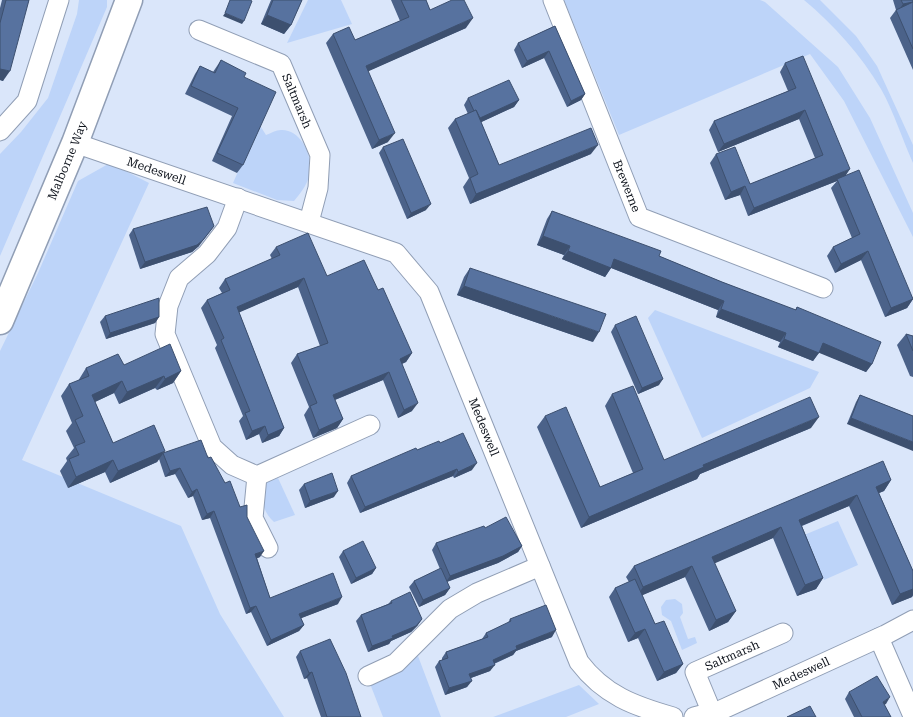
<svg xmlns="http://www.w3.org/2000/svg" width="913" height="717" font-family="'Roboto Serif',serif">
<rect width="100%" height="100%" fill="#dae6fa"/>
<g fill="#bdd4f9">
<polygon points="79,0 107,0 107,7 0,256 0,154 21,132 48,98 77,14"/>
<polygon points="308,0 341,0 352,24 287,43"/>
<polygon points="564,0 760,0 765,2 838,67 870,118 913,213 913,237 844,101 810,54 619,135"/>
<path d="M804,0H820L856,36L877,66L913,145V163C902,139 894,112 881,89C861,55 834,25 804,0Z"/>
<path d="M259,124L266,135C271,133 276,130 281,130C300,129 312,154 310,170C310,181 301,193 294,201L277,200L233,183Z"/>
<polygon points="110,163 149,183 22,460 181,526 220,614 284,717 0,717 0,351 38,273 78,181"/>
<polygon points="655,310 819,372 810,388 702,438 648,318"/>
<path d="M278,478L295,515L274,522C261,510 262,499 264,483Z"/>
<polygon points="838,521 858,565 824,580 804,535"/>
<polygon points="675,599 682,604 683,613 680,617 688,639 695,637 697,643 682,650 671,621 662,615 661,607 666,600"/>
<polygon points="418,656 441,717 383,717 367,676 395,667"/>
<polygon points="579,685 599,704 566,717 493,717"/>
</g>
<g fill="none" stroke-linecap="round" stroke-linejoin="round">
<defs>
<g id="street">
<path id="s1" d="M553,0L639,217L823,288"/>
<path id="s2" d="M199,30L281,64L320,155L318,188L309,222"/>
<polyline points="0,131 27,101 59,0"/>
<path id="s3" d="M75,143L396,253L429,292L579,662C604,695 634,706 673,717"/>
<polyline points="238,198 227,228 207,254 179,278 168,306 165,334 212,447 232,465 257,476 370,425"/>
<polyline points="257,476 253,518 268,548"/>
<polyline points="879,638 913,716"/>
<polyline points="368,676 396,663 450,609 477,593 540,566"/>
<path id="s4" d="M712,713L695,672L783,633"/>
<path id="s5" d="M694,717L721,710L885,635L913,620"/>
</g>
<g id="secondary">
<path id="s6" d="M0,321L75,143L129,0"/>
</g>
</defs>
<use href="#street" stroke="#909eb5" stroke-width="21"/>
<use href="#secondary" stroke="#909eb5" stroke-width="29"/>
<use href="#street" stroke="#fff" stroke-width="19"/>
<use href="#secondary" stroke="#fff" stroke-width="26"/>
</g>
<g fill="#4b6289">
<polygon points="2,0 29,0 3,81 0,80 0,8"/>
<polygon points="271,0 302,0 291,25 284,34 261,24"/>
<polygon points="391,0 426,0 430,10 466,28 368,71 388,142 372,149 326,43 333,34 355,40 400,21"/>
<polygon points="893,0 913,0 913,70 890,18 896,10"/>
<polygon points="555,26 585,94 581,100 567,107 544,58 522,68 514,50 518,43"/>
<polygon points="221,60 244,77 243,165 237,173 212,161 232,116 185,94 195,74 200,66 213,72"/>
<polygon points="785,63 845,176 913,299 907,308 885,317 861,260 835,273 827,256 833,247 852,238 831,188 837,181 748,216 740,195 725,200 710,163 716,154 750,184 815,158 799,119 718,152 709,130 714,121 788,91 780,72"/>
<polygon points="468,98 519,100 514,107 481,122 499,165 591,154 470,204 463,187 469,178 448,128 455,119 468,114 464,105"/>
<polygon points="383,147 426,210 407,219 379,153"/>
<polygon points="552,211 659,256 722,282 795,310 797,307 872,364 866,372 819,352 813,361 778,347 780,342 716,317 718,310 611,268 605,277 562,259 564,255 537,245 547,219"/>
<polygon points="133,229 199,246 192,252 140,269 129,235"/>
<polygon points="276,247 327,276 378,290 412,353 406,362 402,364 412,411 398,418 383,380 335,400 343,419 337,428 313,438 304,415 309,407 291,363 297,354 320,346 298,287 239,312 284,428 279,436 262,443 259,434 246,440 239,421 243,416 215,348 217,345 201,308 207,300 222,293 219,288 225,279 272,259 270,255"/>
<polygon points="470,268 593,342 457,295 464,277"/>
<polygon points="105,316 159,317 155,323 106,339 100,322"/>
<polygon points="615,325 659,385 638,394 611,332"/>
<polygon points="906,334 913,336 913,377 910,376 897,345"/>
<polygon points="124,365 181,371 173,383 157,390 155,388 119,404 114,393 95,402 113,443 164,453 208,458 225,483 240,507 247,517 260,557 257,558 270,598 338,604 301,618 304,625 299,631 267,646 251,612 246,614 210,518 202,520 193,496 188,498 175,474 165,477 159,459 157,462 110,483 105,472 68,488 60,471 67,461 66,458 74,448 66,431 72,423 61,396 69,384 78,381 86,368"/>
<polygon points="612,394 664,460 811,428 700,474 697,479 581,528 537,427 545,416 600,487 633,473 605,406"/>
<polygon points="860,395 913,416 847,424 856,402"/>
<polygon points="440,443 472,470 454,478 453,476 360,513 347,483 351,476 417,450"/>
<polygon points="891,480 884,491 879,493 913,571 913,595 912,597 892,605 849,506 802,526 823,578 816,589 797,596 773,538 714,563 736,611 728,622 709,631 685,577 642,595 655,624 683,664 676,673 657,681 638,638 628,642 609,597 615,588 629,582 626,577 634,566"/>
<polygon points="304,484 334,497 305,508 299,490"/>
<polygon points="485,528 522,546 518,552 498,563 447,582 450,588 445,595 419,607 409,587 414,581 440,569 432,550 436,543"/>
<polygon points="343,551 376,568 372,574 351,584 339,557"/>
<polygon points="391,601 418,625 411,632 391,641 389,644 368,652 356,621 361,615 388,604"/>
<polygon points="510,619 552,637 516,651 513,655 494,664 490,671 471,678 467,687 445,695 435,667 439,661 442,660 442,658 446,652 482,639 486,633 508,623"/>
<polygon points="300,651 361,717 321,717 307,678 304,679 296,657"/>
<polygon points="849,692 886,704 884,704 891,717 854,717 845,699"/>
</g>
<g fill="#3d506f">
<polygon points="913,2 897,13 903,4"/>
<polygon points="225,13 244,21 242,24 223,16"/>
<polygon points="267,15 291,25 284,34 261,24"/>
<polygon points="473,18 466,28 360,75 366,66"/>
<polygon points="549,51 544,58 522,68 527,61"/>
<polygon points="0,69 10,71 3,81 0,80"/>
<polygon points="585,94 581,100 567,107 571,101"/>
<polygon points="519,100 514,107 473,126 478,119"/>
<polygon points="805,110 799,119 718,152 724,144"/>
<polygon points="395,133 388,142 372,149 379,140"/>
<polygon points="598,145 591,154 470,204 476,194"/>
<polygon points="850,169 844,178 837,179 837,181 748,216 754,208"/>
<polygon points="745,186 740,195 725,200 731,192"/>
<polygon points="431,204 426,210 407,219 411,213"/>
<polygon points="214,226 199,246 192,252 140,269 145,262"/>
<polygon points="543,236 570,246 564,255 537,245"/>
<polygon points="568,251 611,268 605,277 562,259"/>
<polygon points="868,251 861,260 835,273 841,264"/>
<polygon points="614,259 724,301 718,310 609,267"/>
<polygon points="304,278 298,287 231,316 237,307"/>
<polygon points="464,286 599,332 593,342 457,295"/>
<polygon points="913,299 907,308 885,317 891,308"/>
<polygon points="721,309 786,333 780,342 716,317"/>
<polygon points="159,317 155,323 106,339 110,333"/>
<polygon points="784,339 819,353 813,361 778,347"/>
<polygon points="823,343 872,364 866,372 817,352"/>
<polygon points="412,353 406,362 394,367 400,359"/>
<polygon points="181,371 173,383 157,390 165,379"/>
<polygon points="389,372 383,380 327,403 333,395"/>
<polygon points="164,376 155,388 119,404 127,392"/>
<polygon points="663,379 659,385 638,394 642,388"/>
<polygon points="122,381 114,393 84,407 92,395"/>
<polygon points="418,403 412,411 398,418 404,410"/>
<polygon points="819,417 811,428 700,474 697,479 581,528 589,517 703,465"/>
<polygon points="851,418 913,442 913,451 847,424"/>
<polygon points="343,419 337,428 313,438 319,430"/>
<polygon points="265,426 259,434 246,440 252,431"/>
<polygon points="284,428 279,436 262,443 268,435"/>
<polygon points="165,451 157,462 110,483 118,471"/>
<polygon points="113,460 105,472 68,488 76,477"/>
<polygon points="477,463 472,470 454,478 458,472"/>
<polygon points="180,468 175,474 165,477 170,471"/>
<polygon points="457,469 453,476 360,513 365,507"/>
<polygon points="891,480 884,491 869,497 876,487"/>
<polygon points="197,489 193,496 188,498 192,492"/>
<polygon points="338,491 334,497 305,508 310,501"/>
<polygon points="857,495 849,506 791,530 799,520"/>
<polygon points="214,511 210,518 202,520 207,514"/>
<polygon points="781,527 773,538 704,568 712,557"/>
<polygon points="522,546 518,552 498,563 446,582 450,576"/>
<polygon points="264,551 260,557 251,561 255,554"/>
<polygon points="692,566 685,577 636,598 643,587"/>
<polygon points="376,568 372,574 351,584 356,578"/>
<polygon points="823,578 816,589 797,596 805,585"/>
<polygon points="450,588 445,595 419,607 423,600"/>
<polygon points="913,589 913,595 912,597 892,605 900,594"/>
<polygon points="342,597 338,604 294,621 299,614"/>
<polygon points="256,606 251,612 246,614 250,608"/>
<polygon points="736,611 728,622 709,631 716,620"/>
<polygon points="422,619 418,625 411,632 391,641 389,644 368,652 372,646 392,636"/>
<polygon points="304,625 299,631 267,646 271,640"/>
<polygon points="645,629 638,638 628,642 635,633"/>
<polygon points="556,630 552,637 516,651 513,655 488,666 493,660 516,646"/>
<polygon points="683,664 676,673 657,681 664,672"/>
<polygon points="495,665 490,671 465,680 469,674"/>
<polygon points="312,672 307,678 304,679 309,673"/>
<polygon points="472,681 467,687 445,695 449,688"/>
<polygon points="890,697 886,704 878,708 883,702"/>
</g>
<g fill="#57729f" stroke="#3d506f">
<polygon points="6,0 29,0 10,71 0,69 0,23"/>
<polygon points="230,0 250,0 252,1 244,21 225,13"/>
<polygon points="273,0 302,0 291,25 267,15"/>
<polygon points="401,0 426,0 430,10 452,0 464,0 473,18 366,66 395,133 379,140 333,34 349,27 355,40 409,17"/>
<polygon points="901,0 913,0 913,2 903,4"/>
<polygon points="913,2 913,49 896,10"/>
<polygon points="555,26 585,94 571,101 549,51 527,61 518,43"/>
<polygon points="803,56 850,169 754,208 745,186 731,192 716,154 735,147 750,184 823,155 805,110 724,144 714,121 796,88 785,63"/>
<polygon points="221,60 246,73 244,77 276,92 243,165 217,153 238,108 191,86 200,66 215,73"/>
<polygon points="509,80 519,100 480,118 476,110 474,111 468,98"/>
<polygon points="476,110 499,165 591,128 598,145 476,194 470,178 478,174 455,119"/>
<polygon points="403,139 431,204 411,213 383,147"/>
<polygon points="859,170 913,299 891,308 868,251 841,264 833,247 860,234 837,179"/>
<polygon points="207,207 214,226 203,240 197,245 145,262 133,229"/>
<polygon points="552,211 661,251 659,256 722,282 796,310 797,307 881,342 872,364 823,343 819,353 784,339 786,333 721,309 724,301 614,259 611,268 568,251 570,246 543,236"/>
<polygon points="308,233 327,276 364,260 378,290 383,288 412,353 400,359 418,403 404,410 389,372 333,395 343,419 319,430 310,406 317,403 297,354 328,343 304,278 237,307 284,428 268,435 265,426 252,431 245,413 250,411 221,340 224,338 207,300 230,290 225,279 280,255 276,247"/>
<polygon points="470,268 606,314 599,332 464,286"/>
<polygon points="159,298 159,317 110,333 105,316"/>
<polygon points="636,316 663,379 642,388 615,325"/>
<polygon points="906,334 913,336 913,351"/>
<polygon points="170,344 181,371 165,379 164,376 127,392 122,381 92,395 113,443 154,425 165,451 118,471 113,460 76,477 69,459 79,455 75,446 85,442 75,420 83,416 69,384 89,376 86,368 118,354 124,365"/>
<polygon points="633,386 664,460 810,397 819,417 703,465 704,467 589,517 545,416 566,407 600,487 643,469 612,394"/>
<polygon points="860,395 913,416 913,442 851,418"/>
<polygon points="463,433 477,463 458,472 457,469 365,507 351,476 416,448 417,450 439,441 440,443"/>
<polygon points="201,440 208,458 211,457 225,483 230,481 240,507 247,505 247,517 264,551 255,554 270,598 333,573 342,597 299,614 304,625 271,640 256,606 250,608 214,511 207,514 197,489 192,492 180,468 170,471 163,453"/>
<polygon points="883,461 891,480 876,487 913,571 913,589 900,594 857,495 799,520 823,578 805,585 781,527 712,557 736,611 716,620 692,566 643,587 634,566"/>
<polygon points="332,473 338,491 310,501 304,484"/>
<polygon points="506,517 522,546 503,556 450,576 436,543 484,526 485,528"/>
<polygon points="363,541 376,568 356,578 343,551"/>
<polygon points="441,568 450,588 423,600 414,581"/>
<polygon points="635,579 655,624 664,621 683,664 664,672 645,629 635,633 615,588"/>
<polygon points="410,592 422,619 416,626 392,636 393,638 372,646 361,615 392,603 391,601"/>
<polygon points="546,605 556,630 516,646 517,649 493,660 495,665 469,674 472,681 449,688 439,661 448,658 446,652 488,637 486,633 511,621 510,619"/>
<polygon points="330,639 346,673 361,717 327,717 312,672 309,673 300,651"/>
<polygon points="877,676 890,697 883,702 891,717 862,717 849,692"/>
<polygon points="810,706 816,717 787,717"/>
</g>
<g text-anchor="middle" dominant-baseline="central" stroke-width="4.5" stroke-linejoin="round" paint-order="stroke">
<g font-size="12" fill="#11161f" stroke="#fff">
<text stroke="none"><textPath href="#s2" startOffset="129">Saltmarsh</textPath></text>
<text stroke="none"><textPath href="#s6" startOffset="174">Malborne Way</textPath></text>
<text stroke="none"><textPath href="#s3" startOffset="86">Medeswell</textPath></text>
<text stroke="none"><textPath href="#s1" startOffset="200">Brewerne</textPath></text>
<text stroke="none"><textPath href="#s3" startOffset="536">Medeswell</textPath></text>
<text stroke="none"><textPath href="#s4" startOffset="85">Saltmarsh</textPath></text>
<text stroke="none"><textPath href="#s5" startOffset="116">Medeswell</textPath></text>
</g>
</g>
</svg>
